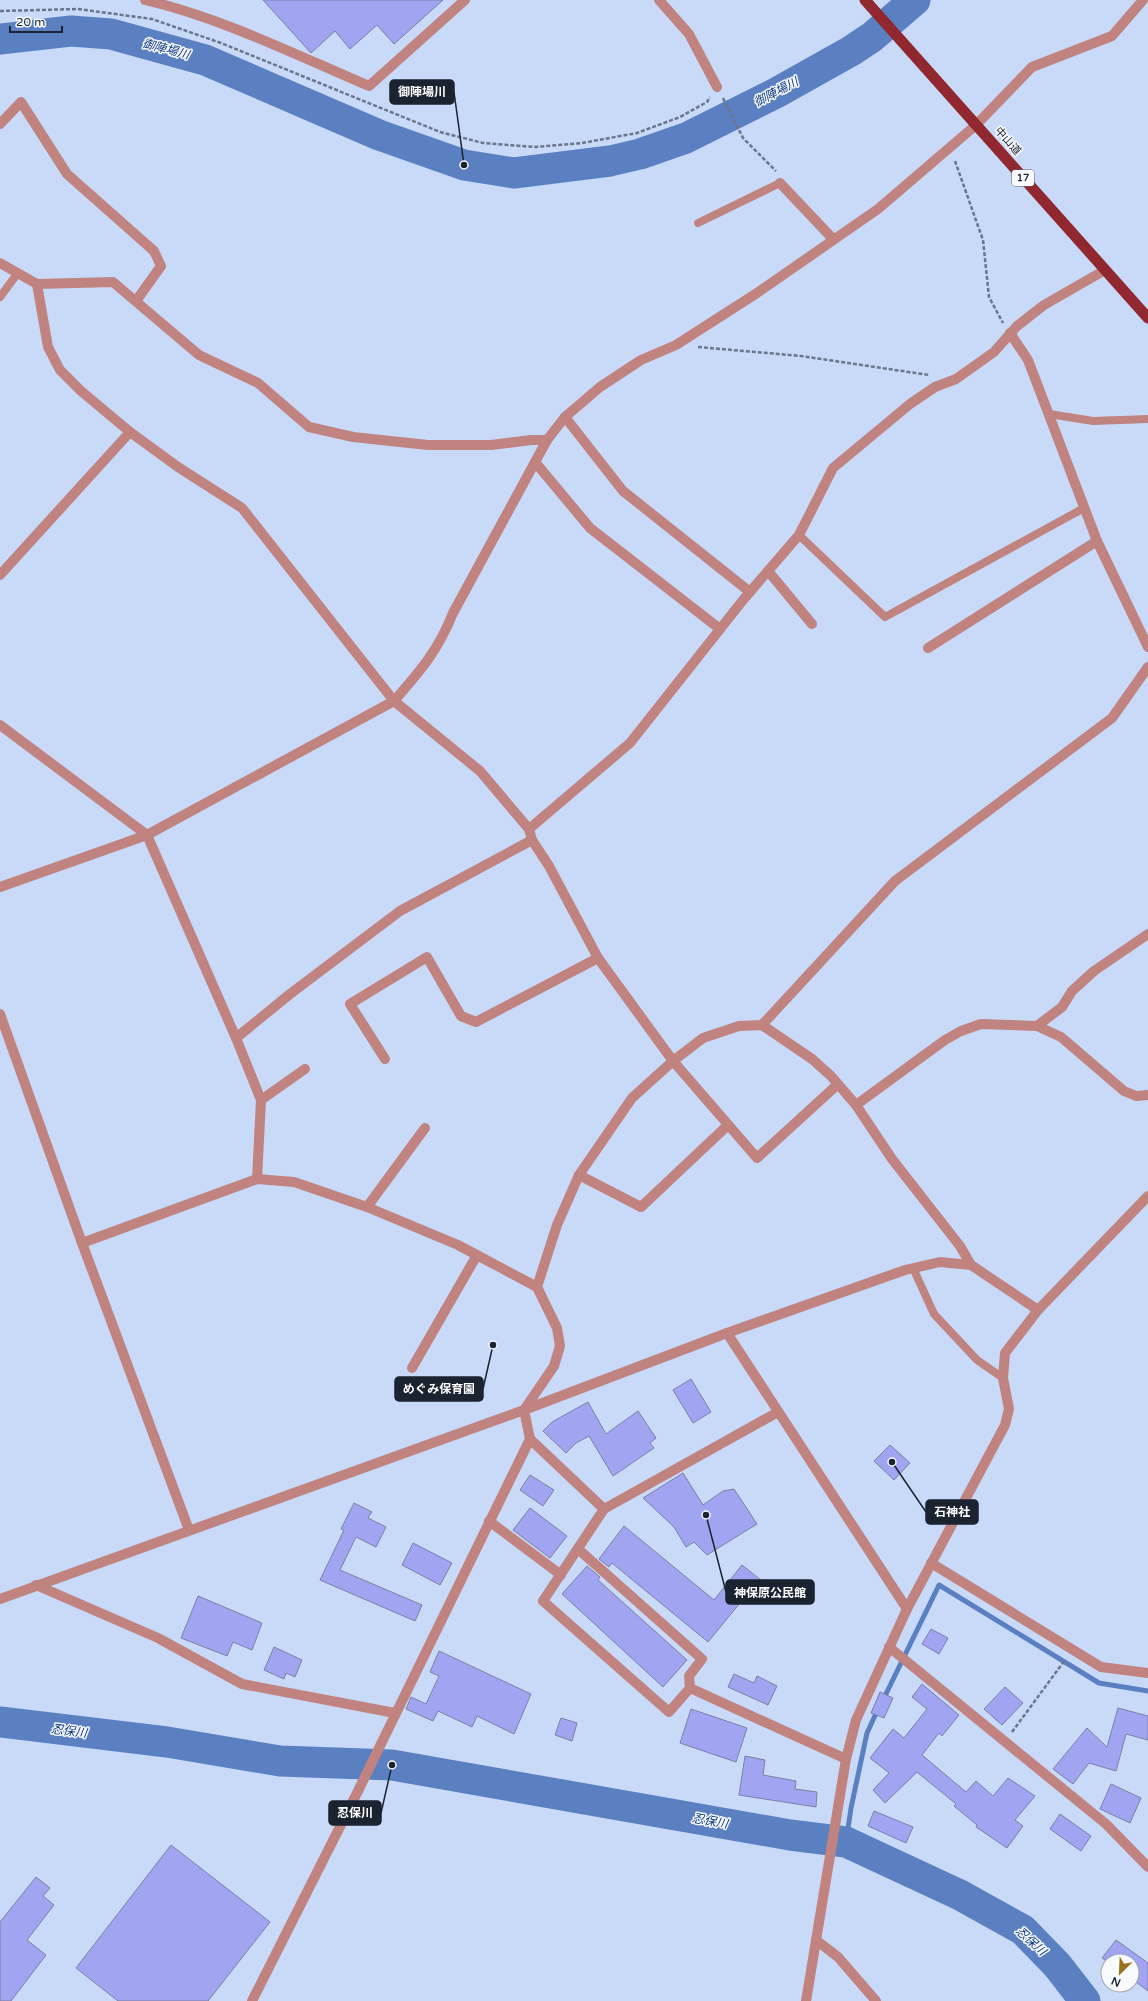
<svg xmlns="http://www.w3.org/2000/svg" width="1148" height="2001" font-family="'Varela Round','Noto Sans JP',sans-serif">
<rect width="100%" height="100%" fill="#c8daf8"/>
<g fill="none" stroke-linecap="round" stroke-linejoin="round">
<g stroke="#5b80c2" stroke-width="5">
<polyline points="883,1700 939,1585 1099,1683 1148,1691"/>
<polyline points="846,1842 851,1808 867,1733 878,1709"/>
</g>
<g stroke="#5b80c2" stroke-width="31">
<polyline points="0,39 71,31 111,34 205,60 379,135 464,165 514,173 610,161 640,154 686,138 776,93 851,51 872,37 915,0"/>
<polyline points="0,1722 167,1742 280,1761 392,1765 790,1835 846,1842 960,1895 1023,1930 1057,1965 1085,2001"/>
</g>
</g>
<g fill="#a1a4f1" stroke="#7d7fa5">
<polygon points="263,0 443,0 394,44 377,25 350,49 335,31 311,53"/>
<polygon points="691,1379 711,1412 693,1423 673,1390"/>
<polygon points="588,1402 606,1434 638,1411 656,1438 650,1443 654,1448 613,1476 589,1436 576,1443 566,1453 543,1431 552,1422"/>
<polygon points="890,1445 910,1463 894,1480 874,1461"/>
<polygon points="683,1473 703,1505 723,1491 734,1489 757,1524 707,1555 694,1542 686,1547 674,1527 643,1498"/>
<polygon points="530,1475 554,1490 543,1506 520,1490"/>
<polygon points="354,1503 372,1512 368,1518 386,1527 376,1547 356,1537 340,1570 422,1605 415,1621 320,1580 344,1530 341,1529"/>
<polygon points="530,1508 567,1536 550,1558 513,1530"/>
<polygon points="624,1526 714,1600 742,1565 766,1584 751,1603 744,1598 708,1642 612,1563 609,1567 599,1559"/>
<polygon points="413,1543 452,1563 440,1585 402,1565"/>
<polygon points="587,1566 600,1577 598,1580 687,1660 663,1687 562,1594"/>
<polygon points="198,1596 262,1623 252,1650 233,1642 227,1656 181,1638"/>
<polygon points="931,1629 948,1638 939,1654 922,1644"/>
<polygon points="274,1647 302,1660 295,1677 286,1673 284,1679 264,1670"/>
<polygon points="439,1651 531,1694 514,1734 477,1716 472,1727 438,1711 433,1721 406,1709 411,1697 426,1704 439,1676 430,1672"/>
<polygon points="734,1674 754,1683 757,1676 777,1686 768,1705 728,1687"/>
<polygon points="922,1684 959,1715 942,1736 939,1733 922,1755 966,1792 976,1781 993,1796 1008,1778 1035,1796 1015,1820 1023,1826 1007,1848 976,1827 977,1825 954,1806 956,1804 917,1772 885,1803 873,1790 889,1773 870,1758 893,1729 904,1738 927,1709 912,1697"/>
<polygon points="1005,1687 1023,1703 1002,1725 984,1709"/>
<polygon points="880,1692 893,1698 884,1718 871,1713"/>
<polygon points="1118,1708 1148,1716 1148,1740 1126,1734 1116,1771 1089,1763 1073,1784 1053,1769 1087,1728 1107,1747"/>
<polygon points="691,1709 747,1728 736,1762 680,1743"/>
<polygon points="561,1718 577,1723 572,1741 555,1735"/>
<polygon points="745,1756 765,1760 763,1775 796,1781 795,1789 817,1792 816,1807 739,1795"/>
<polygon points="1111,1784 1141,1798 1130,1823 1100,1809"/>
<polygon points="874,1811 913,1827 906,1843 868,1826"/>
<polygon points="1060,1814 1091,1836 1081,1851 1050,1829"/>
<polygon points="171,1845 270,1922 208,2001 118,2001 76,1968"/>
<polygon points="36,1877 50,1888 43,1896 54,1905 27,1940 46,1955 11,2001 0,2001 0,1922"/>
<polygon points="1116,1940 1148,1963 1148,1991 1132,1979 1132,1961 1108,1962 1102,1958"/>
</g>
<g fill="none" stroke-linecap="round" stroke-linejoin="round">
<g stroke="#6a768b" stroke-width="2.5" stroke-dasharray="4 2" stroke-linecap="butt">
<polyline points="0,11 78,9 152,19 221,43 440,132 483,143 534,147 582,143 637,133 680,117 707,102 710,97"/>
<polyline points="723,98 743,138 776,171"/>
<polyline points="955,161 983,240 989,297 1003,323"/>
<polyline points="698,347 801,356 929,375"/>
<polyline points="1012,1732 1065,1660"/>
</g>
<g stroke="#c08380" stroke-width="8">
<polyline points="698,223 780,183"/>
<polyline points="0,297 17,274"/>
<polyline points="1049,414 1093,421 1148,419"/>
<polyline points="799,535 885,617 1084,508"/>
<polyline points="913,1268 934,1314 977,1360 1003,1378"/>
</g>
<g stroke="#c08380" stroke-width="10">
<path d="M145,0C222,18 296,55 369,86L465,0"/>
<polyline points="659,0 689,34 717,87"/>
<polyline points="0,124 21,102 67,174 154,251 161,266 136,301"/>
<polyline points="780,183 833,239"/>
<polyline points="0,263 37,284 113,282 199,355 258,383 309,427 353,437 428,445 491,445 531,440 547,440"/>
<polyline points="37,284 48,347 60,370 81,391 130,432 178,467 242,508 394,701 480,771 529,829 532,840 549,866 598,958 673,1061 757,1158 837,1085"/>
<polyline points="1010,333 1028,360 1097,541 1148,647"/>
<polyline points="565,417 623,491 750,592"/>
<polyline points="535,462 590,528 720,629"/>
<polyline points="768,571 812,624"/>
<polyline points="0,575 130,432"/>
<polyline points="928,648 1097,541"/>
<path d="M394,701C420,671 438,651 453,613L547,440L565,417L600,387L641,360L676,345L757,293L878,209L976,125L1032,67L1112,36L1143,0"/>
<polyline points="0,725 147,835 236,1038 261,1100 257,1179"/>
<polyline points="529,829 630,743 743,600 799,535 833,468 910,404 935,387 956,379 994,352 1017,326 1044,305 1105,270"/>
<polyline points="0,1014 82,1243 189,1530"/>
<polyline points="762,1025 895,881 1112,718 1148,667"/>
<polyline points="1037,1026 1062,1007 1072,991 1094,971 1148,934"/>
<polyline points="236,1038 290,994 400,911 532,840"/>
<polyline points="385,1059 350,1004 427,957 461,1016 476,1022 598,958"/>
<polyline points="261,1100 305,1069"/>
<polyline points="856,1105 945,1040 961,1031 981,1024 1037,1026 1061,1037 1124,1091 1136,1096 1148,1095"/>
<polyline points="579,1175 641,1207 728,1125"/>
<polyline points="367,1207 425,1128"/>
<polyline points="82,1243 257,1179 294,1182 367,1207 458,1245 537,1287 557,1328 560,1346 554,1366 524,1410 530,1439 359,1789 252,2001"/>
<polyline points="537,1287 557,1225 579,1175 632,1098 673,1061 703,1038 739,1026 762,1025 812,1059 831,1076 856,1105 892,1159 960,1246 971,1265"/>
<polyline points="727,1333 907,1609"/>
<polyline points="412,1368 477,1255"/>
<polyline points="524,1410 727,1333 905,1270 940,1262 971,1265 1038,1310"/>
<polyline points="530,1439 604,1509 543,1601 669,1712 690,1688 846,1759"/>
<polyline points="604,1509 778,1412"/>
<polyline points="489,1521 561,1575"/>
<polyline points="578,1549 702,1659 689,1676 690,1688"/>
<polyline points="931,1563 1101,1667 1148,1673"/>
<polyline points="36,1585 158,1638 242,1684 395,1713"/>
<polyline points="889,1647 1106,1824 1148,1867"/>
<polyline points="816,1940 838,1957 876,2001"/>
</g>
<g stroke="#c08380" stroke-width="10">
<polyline points="0,887 147,835 394,701"/>
<polyline points="0,1599 524,1410"/>
<polyline points="806,2001 846,1759 856,1720 907,1609 1005,1425 1009,1409 1003,1378 1005,1353 1038,1310 1148,1196"/>
</g>
<polyline stroke="#92282f" stroke-width="11" points="865,0 1148,318"/>
</g>
<g text-anchor="middle" dominant-baseline="central" stroke-width="3" stroke-linejoin="round" paint-order="stroke">
<rect fill="#f8fafe" stroke="#5d636e" stroke-width="1" x="1012" y="170" width="22" height="16" rx="3"/>
<g font-size="10" font-weight="bold" fill="#1b2230">
<text x="1023" y="178">17</text>
</g>
<g font-size="11" fill="#1b2230" stroke="#f8fafe">
<text transform="translate(1008 141) rotate(48)">中山道</text>
</g>
<g font-size="12" font-style="italic" fill="#0c3685" stroke="#f8fafe">
<text transform="translate(166 49) rotate(15)">御陣場川</text>
<text transform="translate(776 92) rotate(-28)">御陣場川</text>
<text transform="translate(69 1731) rotate(7)">忍保川</text>
<text transform="translate(710 1821) rotate(10)">忍保川</text>
<text transform="translate(1031 1941) rotate(42)">忍保川</text>
</g>
</g>
<path fill="none" stroke="#1b2230" stroke-width="1.5" d="M464 165L454 92M493 1345L483 1389M892 1462L926 1512M706 1515L726 1592M392 1765L381 1813"/>
<g fill="#1b2230" stroke="#f8fafe" stroke-width="1.5">
<circle cx="464" cy="165" r="4"/>
<circle cx="493" cy="1345" r="4"/>
<circle cx="892" cy="1462" r="4"/>
<circle cx="706" cy="1515" r="4"/>
<circle cx="392" cy="1765" r="4"/>
</g>
<g fill="#1b2230" stroke="#1b2230" stroke-width="1.5">
<rect x="390" y="80" width="64" height="24" rx="4"/>
<rect x="395" y="1377" width="88" height="24" rx="4"/>
<rect x="926" y="1500" width="52" height="24" rx="4"/>
<rect x="726" y="1580" width="88" height="24" rx="4"/>
<rect x="329" y="1801" width="52" height="24" rx="4"/>
</g>
<g font-size="12" text-anchor="middle" font-weight="bold" fill="#fff">
<text x="422" y="96">御陣場川</text>
<text x="439" y="1393">めぐみ保育園</text>
<text x="952" y="1516">石神社</text>
<text x="770" y="1597">神保原公民館</text>
<text x="355" y="1817">忍保川</text>
</g>
<g transform="translate(1120 1973) rotate(204)"><circle r="19" fill="#f8fafe" stroke="#a0a4ac"/>
<path d="M0-3L7 15L0 10L-7 15Z" fill="#99711d"/>
<text y="-6" font-size="11" font-weight="bold" text-anchor="middle" fill="#1b2230">N</text>
</g>
<path d="M10 26v6h52v-6" fill="none" stroke="#1b2230" stroke-width="2"/>
<text x="16" y="26" font-size="12" fill="#1b2230" stroke="#f8fafe" stroke-width="3" paint-order="stroke">20 m</text>
</svg>
